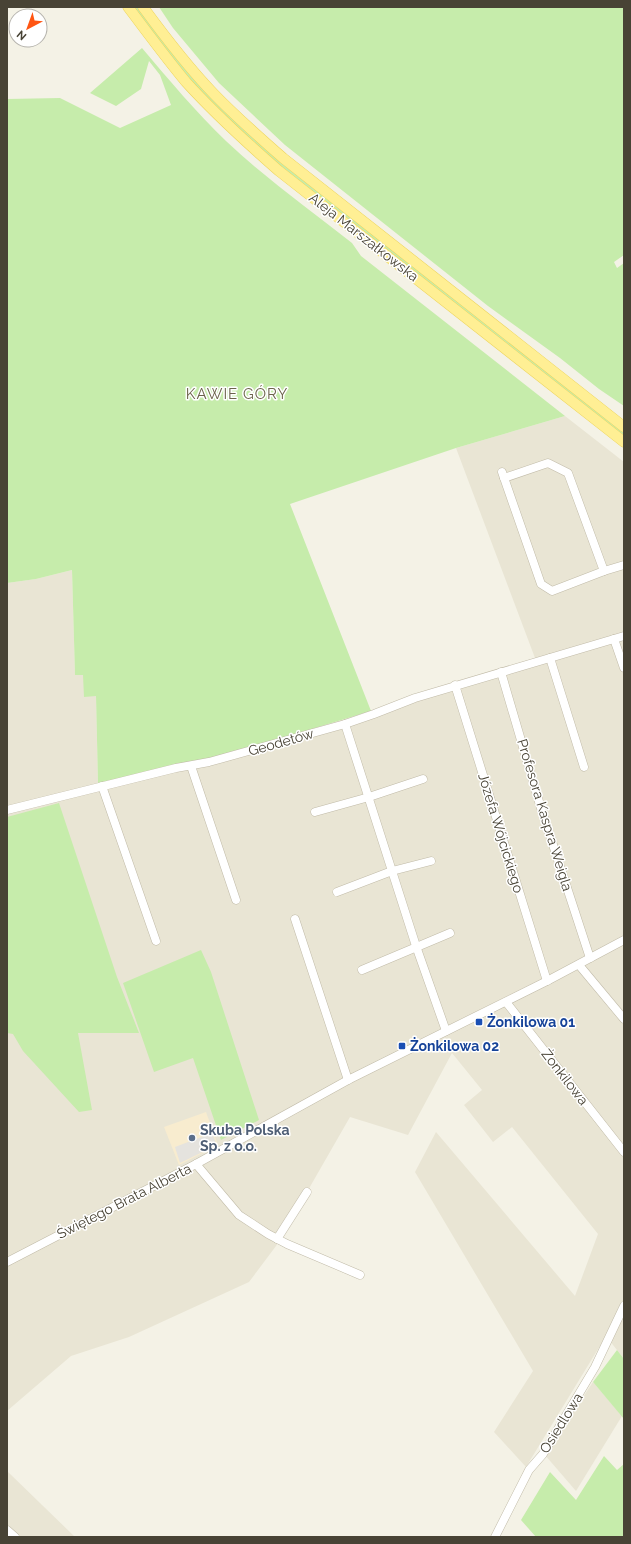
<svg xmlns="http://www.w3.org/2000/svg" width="631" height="1544" font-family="Raleway,sans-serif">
<rect width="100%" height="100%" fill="#f4f2e6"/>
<g fill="#e9e5d4">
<polygon points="565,416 624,462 624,1359 606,1336 526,1467 494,1432 533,1371 415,1172 436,1132 575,1296 598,1234 512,1127 493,1142 464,1105 482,1090 452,1053 408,1135 350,1117 276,1246 249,1282 129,1337 71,1356 7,1411 7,583 36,579 72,570 75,675 83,674 96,696 98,783 236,752 371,711 427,691 535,658 456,448"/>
<polygon points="593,1382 622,1416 576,1491 545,1455"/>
<polygon points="7,1471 75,1537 17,1537 7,1527"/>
</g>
<polygon fill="#f8eccf" points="206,1112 218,1145 179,1165 164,1127"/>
<g fill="#c6ecab">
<polygon points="132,7 139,7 212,97 624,431 624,438 257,148 199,91"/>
<polygon points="159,7 624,7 624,255 614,262 617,268 624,263 624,406 599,389 560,358 488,306 285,145 219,83 173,28"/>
<path d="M142,48C169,80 196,112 226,141C265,178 310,210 352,243L361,256L565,416L456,448L290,504L371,711L236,752L98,783L96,696L84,697L83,675H75L72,570L36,579L7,583V99L60,98L120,128L171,105L160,75L149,61L141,89L116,106L90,93Z"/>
<polygon points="59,803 117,977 139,1033 78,1033 92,1110 79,1112 23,1051 13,1034 7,1033 7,817"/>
<polygon points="201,950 211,972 259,1120 221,1140 193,1058 154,1072 123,983"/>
<polygon points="617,1350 624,1359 624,1419 593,1382"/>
<polygon points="604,1456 617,1470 624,1464 624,1537 536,1537 521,1520 550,1472 576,1500"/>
</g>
<polygon fill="#e5e3de" points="212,1133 217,1145 180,1163 175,1147"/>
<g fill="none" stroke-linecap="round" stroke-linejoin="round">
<defs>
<g id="minor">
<polyline points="502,472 541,584 552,591 604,571 624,565"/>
<polyline points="504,478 548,463 568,473 604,571"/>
<polyline points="614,639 624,668"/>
<polyline points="550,658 584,767"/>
<polyline points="501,672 540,805 590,958"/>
<polyline points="455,685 547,981"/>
<polyline points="345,724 416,946 446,1031"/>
<polyline points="191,766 236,900"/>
<polyline points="102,786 156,941"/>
<polyline points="7,810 176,768 209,762 345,724 374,714 415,698 624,636"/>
<polyline points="315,812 369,797 423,779"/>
<polyline points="337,892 392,871 431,861"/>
<polyline points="295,919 348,1080"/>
<polyline points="579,965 624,1019"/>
<polyline points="362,970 450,933"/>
<polyline points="506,1002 624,1152"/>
<polyline points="196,1164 239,1215 268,1234 287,1244 360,1275"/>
<polyline points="277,1239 307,1192"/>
<polyline points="7,1262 196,1164 348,1080 547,981 624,940"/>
<polyline points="7,1530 15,1537"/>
<polyline points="495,1537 529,1470 543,1454 595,1367 624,1306"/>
</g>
<g id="major">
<path d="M128,7C147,32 166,58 186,82C215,114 247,143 279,171L624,442"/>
<path d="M143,7C165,37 187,66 213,93C235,116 259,137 283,158L624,427"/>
</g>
</defs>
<use href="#minor" stroke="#c1bba8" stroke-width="9"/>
<use href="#major" stroke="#edd45b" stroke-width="11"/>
<use href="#minor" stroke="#fff" stroke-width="8"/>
<use href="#major" stroke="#ffef94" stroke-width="10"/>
</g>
<g fill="#1a4fb4" stroke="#fff" stroke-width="1.5">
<rect x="475" y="1018" width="8" height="8" rx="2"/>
<rect x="398" y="1042" width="8" height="8" rx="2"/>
</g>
<circle fill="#5c6f8a" stroke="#fff" stroke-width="1.5" cx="192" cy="1138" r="4"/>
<g text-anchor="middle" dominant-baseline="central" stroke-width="3" stroke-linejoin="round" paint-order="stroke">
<g font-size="14" fill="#484335" stroke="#fff">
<text transform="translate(364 237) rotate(38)">Aleja Marszałkowska</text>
<text transform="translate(281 742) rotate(-16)">Geodetów</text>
<text transform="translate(545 815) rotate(73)">Profesora Kaspra Weigla</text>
<text transform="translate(501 833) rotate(73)">Józefa Wójcickiego</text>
<text transform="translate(565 1077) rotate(52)">Żonkilowa</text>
<text transform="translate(124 1201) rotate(-27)">Świętego Brata Alberta</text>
<text transform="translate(561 1423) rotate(-58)">Osiedlowa</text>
</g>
<g font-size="14" font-weight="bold" fill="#164399" stroke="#fff" text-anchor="start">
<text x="487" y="1022">Żonkilowa 01</text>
<text x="410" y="1046">Żonkilowa 02</text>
</g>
<g font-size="14" font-weight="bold" fill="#4e5e75" stroke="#fff" text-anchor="start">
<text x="200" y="1130">Skuba Polska<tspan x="200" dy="16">Sp. z o.o.</tspan></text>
</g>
<g font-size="15" letter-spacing="1" fill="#6b634b" stroke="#fff">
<text x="237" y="394">KAWIE GÓRY</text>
</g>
</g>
<rect width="631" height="1544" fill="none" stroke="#484335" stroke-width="16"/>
<g transform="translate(28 28) rotate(221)"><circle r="19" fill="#ffffff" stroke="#b6b4ae"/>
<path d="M0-3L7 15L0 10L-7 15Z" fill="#ff5512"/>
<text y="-6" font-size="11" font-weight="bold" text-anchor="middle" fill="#484335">N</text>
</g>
</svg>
